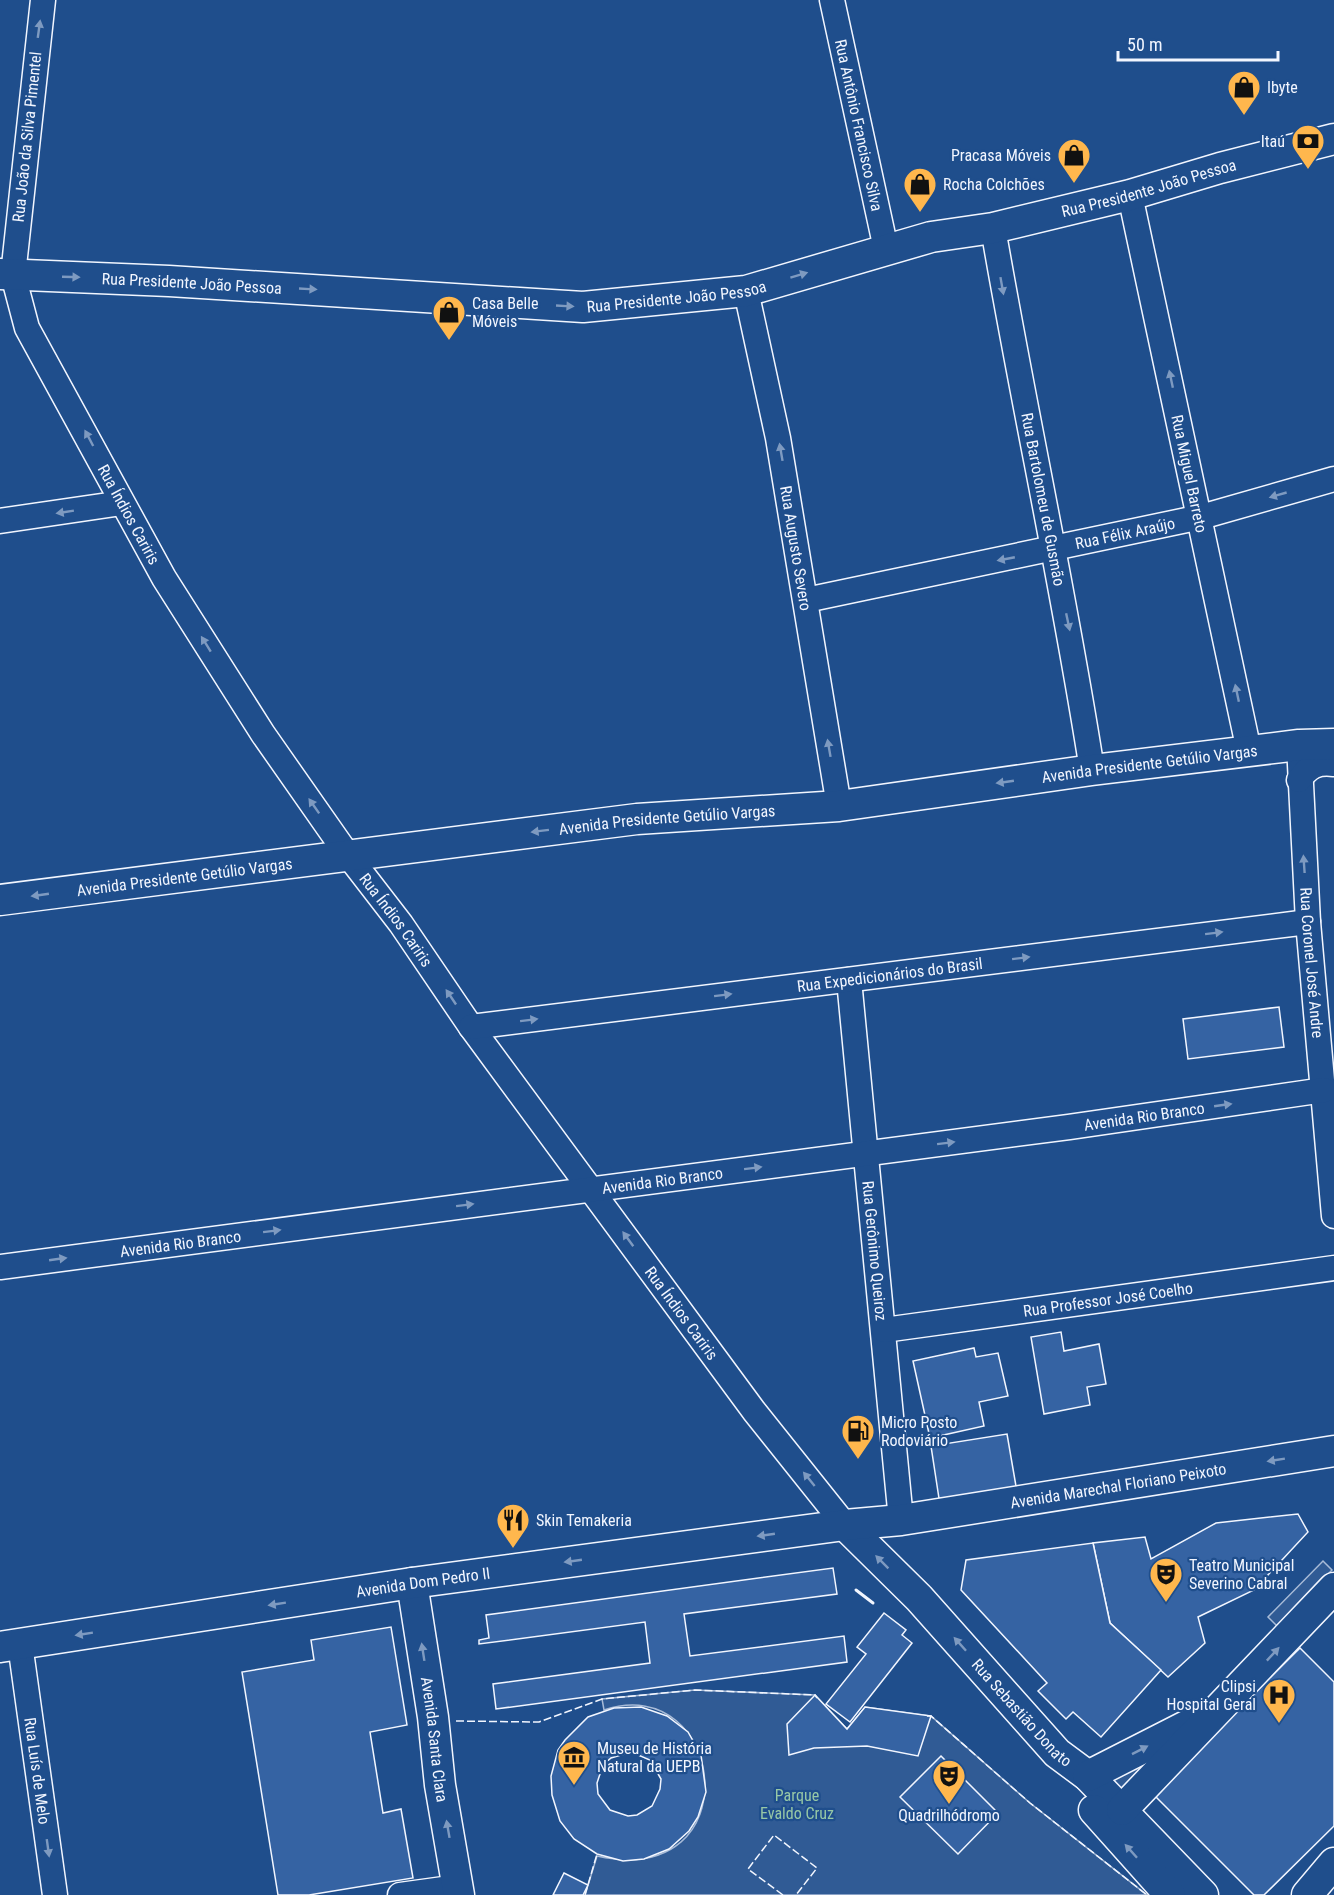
<svg xmlns="http://www.w3.org/2000/svg" width="1334" height="1895" font-family="'Roboto Condensed',sans-serif">
<rect width="100%" height="100%" fill="#1f4e8c"/>
<g fill="#305b95" stroke="#a8bbd7" stroke-width="1.5">
<polygon points="1323,1561 1332,1570 1277,1626 1268,1617"/>
<path d="M695,1690L815,1695L847,1729L865,1707L931,1716L1030,1803L1147,1895H585L597,1856C753,1890 726,1670 604,1710L602,1699Z"/>
<polygon points="1182,1739 1120,1797 1102,1777"/>
</g>
<g fill="#3563a3" stroke="#f2f6ff" stroke-width="1.5" fill-rule="evenodd">
<polygon points="1279,1007 1284,1047 1188,1059 1183,1019"/>
<polygon points="1061,1332 1064,1351 1099,1344 1106,1384 1087,1387 1090,1405 1044,1414 1031,1337"/>
<polygon points="974,1348 976,1357 998,1353 1008,1396 979,1402 984,1426 930,1438 913,1361"/>
<polygon points="1007,1434 1017,1492 940,1505 931,1446"/>
<polygon points="1298,1514 1308,1532 1254,1590 1198,1617 1205,1643 1168,1677 1110,1623 1093,1543 1145,1537 1151,1559 1216,1523"/>
<polygon points="1093,1543 1110,1623 1161,1670 1101,1737 1073,1712 1066,1719 1038,1691 1047,1683 961,1590 966,1560"/>
<polygon points="833,1568 837,1594 684,1614 690,1656 844,1636 847,1662 496,1709 493,1684 650,1663 645,1622 479,1644 479,1640 489,1638 486,1615"/>
<polygon points="884,1613 906,1630 902,1635 912,1643 850,1722 826,1704 866,1654 857,1647"/>
<polygon points="391,1627 407,1725 370,1732 383,1813 401,1809 413,1878 309,1895 278,1895 242,1672 314,1660 311,1640"/>
<polygon points="1300,1648 1334,1682 1334,1826 1264,1895 1254,1895 1153,1794"/>
<polygon points="815,1695 847,1729 865,1707 931,1716 918,1756 867,1746 814,1748 789,1755 787,1724"/>
<path d="M641,1707L667,1716L688,1732L701,1755L706,1792L698,1817L689,1831L669,1849L644,1859L623,1861L597,1854L574,1839L560,1821L552,1795L551,1776L558,1750L565,1740L588,1717L614,1708ZM631,1752L650,1760L661,1779L660,1789L652,1806L637,1815L628,1816L610,1810L598,1794L597,1783L603,1765L611,1758Z"/>
<polygon points="941,1756 998,1813 958,1854 900,1797"/>
<polygon points="564,1873 588,1885 583,1895 553,1895"/>
</g>
<g fill="none" stroke-linecap="round" stroke-linejoin="round">
<defs>
<g id="minor">
<path id="s1" d="M43,0L13,275L27,328L164,578L263,734L347,854L401,924L471,1027L754,1411L845,1525"/>
<path id="s2" d="M832,0L886,249"/>
<path id="s3" d="M1130,195L1249,751"/>
<path id="s4" d="M993,228C1024,409 1064,589 1092,770"/>
<path id="s5" d="M746,291L778,438L839,806"/>
<polyline points="0,521 122,503"/>
<path id="s6" d="M806,600L1201,517L1334,479"/>
<path id="s7" d="M1299,745L1308,922L1334,1216"/>
<path d="M1299,780C1309,766 1317,762 1334,764"/>
<path id="s8" d="M849,980L901,1520"/>
<path id="s9" d="M471,1027L1308,922"/>
<path id="s10" d="M0,1267L1069,1127L1324,1090"/>
<path id="s11" d="M884,1330L1334,1268"/>
<path id="s12" d="M20,1644L55,1895"/>
<polyline points="400,1895 458,1887"/>
</g>
<g id="major">
<path id="s13" d="M0,274L169,281L583,307L746,291L931,237L993,228L1130,195L1220,168L1334,139"/>
<path id="s14" d="M0,900L637,819L839,806L1092,770L1299,745L1334,744"/>
<path id="s15" d="M845,1525L919,1598L1057,1753L1088,1776L1203,1895"/>
<path id="s16" d="M412,1583L433,1717L440,1785L459,1895"/>
<path id="s17" d="M0,1647L412,1583L845,1525L901,1520L1334,1451"/>
<polyline points="1088,1776 1196,1721"/>
<polyline points="1094,1810 1170,1895"/>
<polyline points="1122,1810 1334,1588"/>
<polyline points="1307,1895 1334,1863"/>
</g>
</defs>
<use href="#minor" stroke="#f2f6ff" stroke-width="27"/>
<use href="#major" stroke="#f2f6ff" stroke-width="33"/>
<use href="#minor" stroke="#1f4e8c" stroke-width="24"/>
<use href="#major" stroke="#1f4e8c" stroke-width="30"/>
<g stroke="#f2f6ff" stroke-width="1.5" stroke-dasharray="8 3" stroke-linecap="butt">
<polyline points="927,1716 931,1716 1030,1803 1147,1895"/>
<polyline points="456,1721 539,1722 602,1699 695,1690 815,1695 817,1698"/>
<polyline points="585,1895 597,1854"/>
<polyline points="783,1895 748,1869 774,1835 817,1868 796,1895"/>
</g>
<polyline stroke="#f2f6ff" stroke-width="3" points="856,1590 873,1603"/>
</g>
<defs><path id="oneway-solid" d="M-6-.8H1V-3.2L6.5 0L1 3.2V.8H-6Z" transform="scale(1.5)"/></defs>
<g fill="#7e9ac0">
<use href="#oneway-solid" transform="translate(39 29) rotate(-82)"/>
<use href="#oneway-solid" transform="translate(799 275) rotate(-17)"/>
<use href="#oneway-solid" transform="translate(71 277) rotate(2)"/>
<use href="#oneway-solid" transform="translate(1002 286) rotate(80)"/>
<use href="#oneway-solid" transform="translate(308 289) rotate(3)"/>
<use href="#oneway-solid" transform="translate(565 306) rotate(3)"/>
<use href="#oneway-solid" transform="translate(1171 379) rotate(-102)"/>
<use href="#oneway-solid" transform="translate(89 438) rotate(-118)"/>
<use href="#oneway-solid" transform="translate(781 452) rotate(-100)"/>
<use href="#oneway-solid" transform="translate(1278 495) rotate(164)"/>
<use href="#oneway-solid" transform="translate(65 512) rotate(171)"/>
<use href="#oneway-solid" transform="translate(1006 559) rotate(169)"/>
<use href="#oneway-solid" transform="translate(1068 622) rotate(78)"/>
<use href="#oneway-solid" transform="translate(206 644) rotate(-122)"/>
<use href="#oneway-solid" transform="translate(1237 693) rotate(-102)"/>
<use href="#oneway-solid" transform="translate(829 748) rotate(-100)"/>
<use href="#oneway-solid" transform="translate(1005 782) rotate(172)"/>
<use href="#oneway-solid" transform="translate(314 806) rotate(-125)"/>
<use href="#oneway-solid" transform="translate(540 831) rotate(173)"/>
<use href="#oneway-solid" transform="translate(1304 864) rotate(-94)"/>
<use href="#oneway-solid" transform="translate(40 895) rotate(172)"/>
<use href="#oneway-solid" transform="translate(1214 933) rotate(-7)"/>
<use href="#oneway-solid" transform="translate(1021 958) rotate(-7)"/>
<use href="#oneway-solid" transform="translate(723 995) rotate(-7)"/>
<use href="#oneway-solid" transform="translate(451 997) rotate(-124)"/>
<use href="#oneway-solid" transform="translate(529 1020) rotate(-7)"/>
<use href="#oneway-solid" transform="translate(1223 1105) rotate(-8)"/>
<use href="#oneway-solid" transform="translate(946 1143) rotate(-7)"/>
<use href="#oneway-solid" transform="translate(753 1168) rotate(-7)"/>
<use href="#oneway-solid" transform="translate(465 1205) rotate(-7)"/>
<use href="#oneway-solid" transform="translate(272 1231) rotate(-7)"/>
<use href="#oneway-solid" transform="translate(628 1239) rotate(-126)"/>
<use href="#oneway-solid" transform="translate(58 1259) rotate(-8)"/>
<use href="#oneway-solid" transform="translate(1276 1460) rotate(171)"/>
<use href="#oneway-solid" transform="translate(809 1479) rotate(-129)"/>
<use href="#oneway-solid" transform="translate(766 1535) rotate(172)"/>
<use href="#oneway-solid" transform="translate(573 1561) rotate(172)"/>
<use href="#oneway-solid" transform="translate(882 1562) rotate(-135)"/>
<use href="#oneway-solid" transform="translate(277 1604) rotate(171)"/>
<use href="#oneway-solid" transform="translate(84 1634) rotate(171)"/>
<use href="#oneway-solid" transform="translate(960 1644) rotate(-132)"/>
<use href="#oneway-solid" transform="translate(423 1652) rotate(-99)"/>
<use href="#oneway-solid" transform="translate(1273 1654) rotate(-47)"/>
<use href="#oneway-solid" transform="translate(1140 1750) rotate(-27)"/>
<use href="#oneway-solid" transform="translate(448 1829) rotate(-100)"/>
<use href="#oneway-solid" transform="translate(48 1848) rotate(82)"/>
<use href="#oneway-solid" transform="translate(1131 1851) rotate(-132)"/>
</g>
<defs>
<symbol id="shop-pin" viewBox="-11 -11 22 30"><path d="M0 17L-7.5 6A9.5 9.5 0 1 1 7.5 6Z" fill="#ffb74d" stroke="#1f4e8c"/><path d="M-5-2.5h2.3a2.7 3.5 0 0 1 5.4 0H5L5.5 6h-11ZM-1.5-2.5h3a1.5 2.3 0 0 0-3 0Z" fill="#111"/></symbol>
<symbol id="bank-pin" viewBox="-11 -11 22 30"><path d="M0 17L-7.5 6A9.5 9.5 0 1 1 7.5 6Z" fill="#ffb74d" stroke="#1f4e8c"/><path d="M-6-4H6V4H-6ZM0-2.3a2.3 2.3 0 1 0 0 4.6a2.3 2.3 0 1 0 0-4.6Z" fill="#111"/></symbol>
<symbol id="fuel-pin" viewBox="-11 -11 22 30"><path d="M0 17L-7.5 6A9.5 9.5 0 1 1 7.5 6Z" fill="#ffb74d" stroke="#1f4e8c"/><path d="M-5.5-6h7V0h2V4h1.3V-2.5L3-4.5l.8-.8L6-3V5H2.5V1h-1V6h-7ZM-4.2-4.7v3.2H.2V-4.7Z" fill="#111"/></symbol>
<symbol id="restaurant-pin" viewBox="-11 -11 22 30"><path d="M0 17L-7.5 6A9.5 9.5 0 1 1 7.5 6Z" fill="#ffb74d" stroke="#1f4e8c"/><path d="M-5-6h1v4h1v-4h1v4h1v-4h1v5L-1.5 .5V6h-2V.5L-5-1ZM5-6V6H3V1.5H1.5Q1.5-4 5-6Z" fill="#111"/></symbol>
<symbol id="theatre-pin" viewBox="-11 -11 22 30"><path d="M0 17L-7.5 6A9.5 9.5 0 1 1 7.5 6Z" fill="#ffb74d" stroke="#1f4e8c"/><path d="M-5-5.5Q0-4 5-5.5V0Q5 5 0 6Q-5 5-5 0ZM-3.3-2.5H-1v1.5H-3.3ZM1-2.5H3.3v1.5H1ZM-2.8 1Q0 5.5 2.8 1Z" fill="#111"/></symbol>
<symbol id="hospital-pin" viewBox="-11 -11 22 30"><path d="M0 17L-7.5 6A9.5 9.5 0 1 1 7.5 6Z" fill="#ffb74d" stroke="#1f4e8c"/><path d="M-5-5h3v3.5h4V-5h3V5h-3V1.5h-4V5h-3Z" fill="#111"/></symbol>
<symbol id="museum-pin" viewBox="-11 -11 22 30"><path d="M0 17L-7.5 6A9.5 9.5 0 1 1 7.5 6Z" fill="#ffb74d" stroke="#1f4e8c"/><path d="M0-6L6-3V-2H-6V-3ZM-5-1h2V3h-2ZM-1-1h2V3h-2ZM3-1h2V3H3ZM-6 4H6V6H-6Z" fill="#111"/></symbol>
</defs>
<g fill-rule="evenodd">
<use href="#shop-pin" x="1225" y="68" width="38" height="52"/>
<use href="#bank-pin" x="1289" y="122" width="38" height="52"/>
<use href="#shop-pin" x="1055" y="136" width="38" height="52"/>
<use href="#shop-pin" x="901" y="165" width="38" height="52"/>
<use href="#shop-pin" x="430" y="293" width="38" height="52"/>
<use href="#fuel-pin" x="839" y="1412" width="38" height="52"/>
<use href="#restaurant-pin" x="494" y="1501" width="38" height="52"/>
<use href="#theatre-pin" x="1147" y="1555" width="38" height="52"/>
<use href="#hospital-pin" x="1260" y="1676" width="38" height="52"/>
<use href="#museum-pin" x="555" y="1738" width="38" height="52"/>
<use href="#theatre-pin" x="930" y="1757" width="38" height="52"/>
</g>
<g text-anchor="middle" dominant-baseline="central" stroke-width="4.5" stroke-linejoin="round" paint-order="stroke">
<g font-size="16" fill="#f2f6ff" stroke="#1f4e8c" text-anchor="start">
<text x="1267" y="87">Ibyte</text>
<text x="1285" y="141" text-anchor="end">Itaú</text>
<text x="1051" y="155" text-anchor="end">Pracasa Móveis</text>
<text x="943" y="184">Rocha Colchões</text>
<text x="472" y="303">Casa Belle<tspan x="472" dy="18">Móveis</tspan></text>
<text x="881" y="1422">Micro Posto<tspan x="881" dy="18">Rodoviário</tspan></text>
<text x="536" y="1520">Skin Temakeria</text>
<text x="1189" y="1565">Teatro Municipal<tspan x="1189" dy="18">Severino Cabral</tspan></text>
<text x="1256" y="1686" text-anchor="end">Clipsi<tspan x="1256" dy="18">Hospital Geral</tspan></text>
<text x="597" y="1748">Museu de História<tspan x="597" dy="18">Natural da UEPB</tspan></text>
<text x="949" y="1815" text-anchor="middle">Quadrilhódromo</text>
</g>
<g font-size="16" fill="#f2f6ff" stroke="#1f4e8c">
<text stroke="none"><textPath href="#s2" startOffset="128">Rua Antônio Francisco Silva</textPath></text>
<text transform="translate(27 137) rotate(-84)">Rua João da Silva Pimentel</text>
<text stroke="none"><textPath href="#s13" startOffset="1164">Rua Presidente João Pessoa</textPath></text>
<text stroke="none"><textPath href="#s13" startOffset="192">Rua Presidente João Pessoa</textPath></text>
<text stroke="none"><textPath href="#s13" startOffset="678">Rua Presidente João Pessoa</textPath></text>
<text stroke="none"><textPath href="#s3" startOffset="285">Rua Miguel Barreto</textPath></text>
<text stroke="none"><textPath href="#s4" startOffset="276">Rua Bartolomeu de Gusmão</textPath></text>
<text stroke="none"><textPath href="#s1" startOffset="544">Rua Índios Cariris</textPath></text>
<text stroke="none"><textPath href="#s6" startOffset="326">Rua Félix Araújo</textPath></text>
<text stroke="none"><textPath href="#s5" startOffset="262">Rua Augusto Severo</textPath></text>
<text stroke="none"><textPath href="#s14" startOffset="1158">Avenida Presidente Getúlio Vargas</textPath></text>
<text stroke="none"><textPath href="#s14" startOffset="672">Avenida Presidente Getúlio Vargas</textPath></text>
<text stroke="none"><textPath href="#s14" startOffset="186">Avenida Presidente Getúlio Vargas</textPath></text>
<text stroke="none"><textPath href="#s1" startOffset="1030">Rua Índios Cariris</textPath></text>
<text stroke="none"><textPath href="#s7" startOffset="218">Rua Coronel José Andre</textPath></text>
<text stroke="none"><textPath href="#s9" startOffset="422">Rua Expedicionários do Brasil</textPath></text>
<text stroke="none"><textPath href="#s10" startOffset="1154">Avenida Rio Branco</textPath></text>
<text stroke="none"><textPath href="#s10" startOffset="668">Avenida Rio Branco</textPath></text>
<text stroke="none"><textPath href="#s10" startOffset="182">Avenida Rio Branco</textPath></text>
<text stroke="none"><textPath href="#s8" startOffset="272">Rua Gerônimo Queiroz</textPath></text>
<text stroke="none"><textPath href="#s11" startOffset="226">Rua Professor José Coelho</textPath></text>
<text stroke="none"><textPath href="#s1" startOffset="1516">Rua Índios Cariris</textPath></text>
<text stroke="none"><textPath href="#s17" startOffset="1130">Avenida Marechal Floriano Peixoto</textPath></text>
<text stroke="none"><textPath href="#s17" startOffset="428">Avenida Dom Pedro II</textPath></text>
<text stroke="none"><textPath href="#s15" startOffset="258">Rua Sebastião Donato</textPath></text>
<text stroke="none"><textPath href="#s16" startOffset="158">Avenida Santa Clara</textPath></text>
<text stroke="none"><textPath href="#s12" startOffset="128">Rua Luís de Melo</textPath></text>
</g>
<g font-size="16" fill="#97c8a6" stroke="#1f4e8c">
<text x="797" y="1795">Parque<tspan x="797" dy="18">Evaldo Cruz</tspan></text>
</g>
</g>
<path d="M1118 51v9h160v-9" fill="none" stroke="#f2f6ff" stroke-width="3"/>
<text x="1127" y="51" font-size="18" fill="#f2f6ff" stroke="#1f4e8c" stroke-width="4.5" paint-order="stroke">50 m</text>
</svg>
